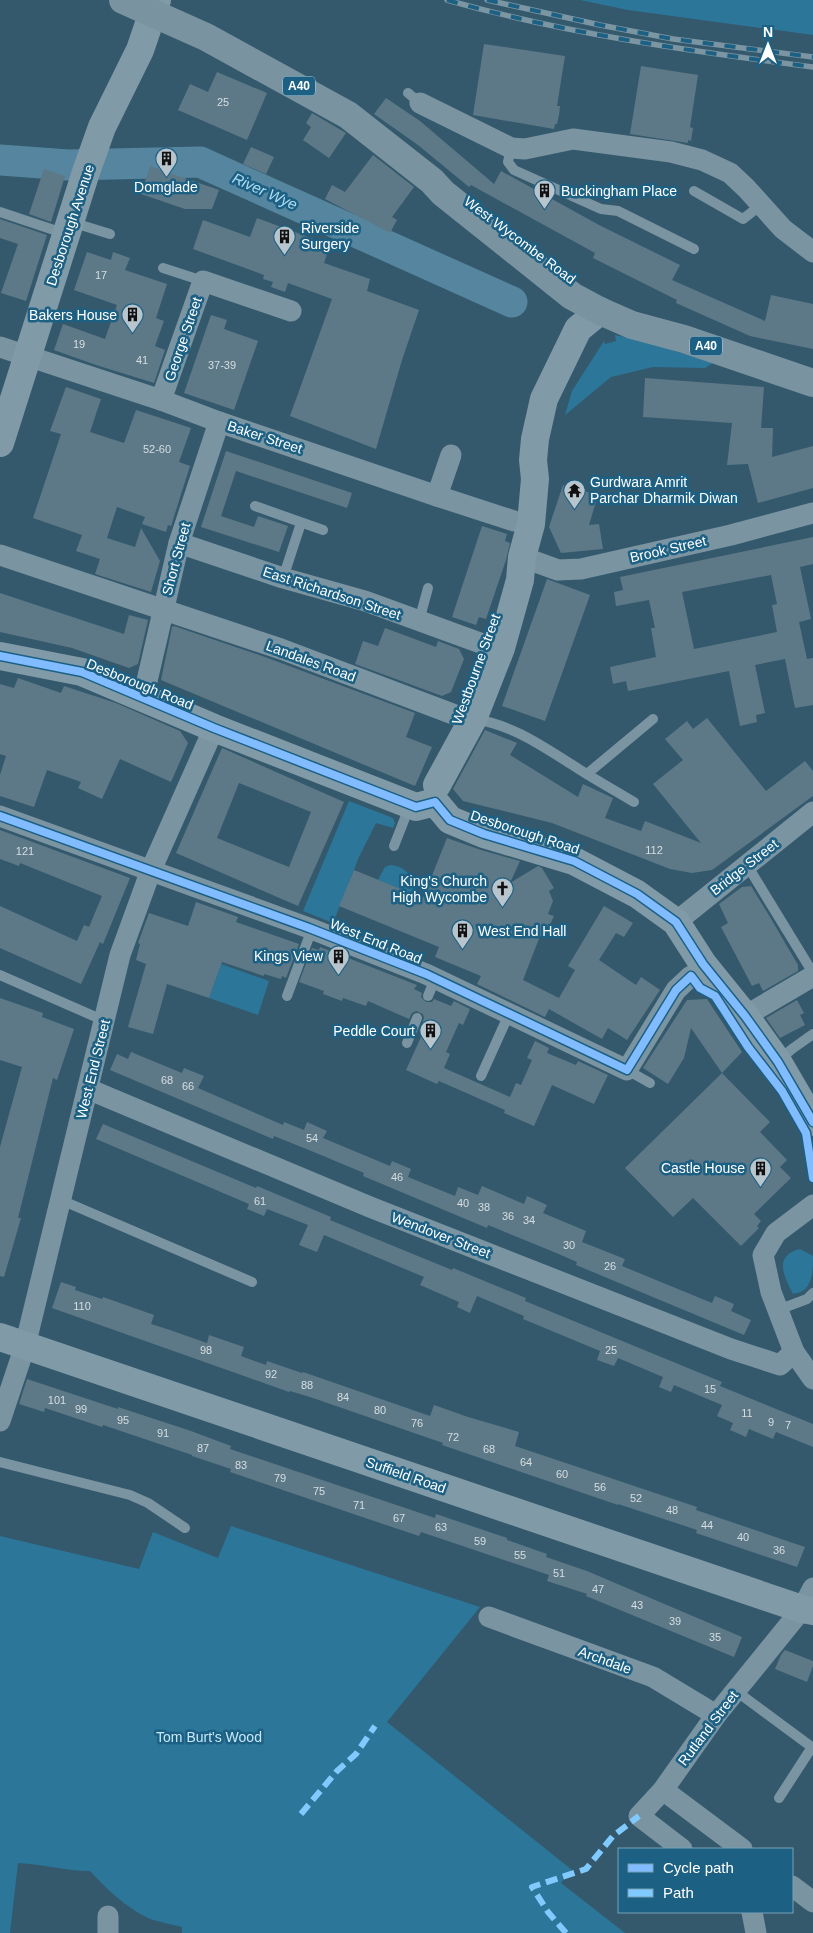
<svg xmlns="http://www.w3.org/2000/svg" width="813" height="1933" font-family="Helvetica,sans-serif">
<rect width="100%" height="100%" fill="#34596c"/>
<g fill="#2c769a">
<polygon points="580,0 813,0 813,35 628,10"/>
<polygon points="615,335 640,340 713,363 705,368 653,367 611,377 565,415 572,391 604,341 605,344 616,341"/>
<polygon points="349,801 393,818 395,823 393,828 376,823 359,857 333,923 303,911"/>
<path d="M390,865C406,866 416,879 415,895L378,880L385,867Z"/>
<polygon points="221,964 269,981 258,1015 209,998"/>
<path d="M800,1249L813,1256C813,1272 813,1292 793,1294C784,1276 773,1256 800,1249Z"/>
<path d="M231,1526L480,1607L387,1722L572,1870L561,1883L625,1933H182V1927C171,1924 158,1922 148,1918C125,1907 107,1889 90,1871C66,1871 43,1864 18,1863L10,1933H0V1536L139,1569L153,1532L218,1558Z"/>
</g>
<g fill="none" stroke-linecap="round" stroke-linejoin="round">
<polyline stroke="#56869f" stroke-width="31" points="0,160 68,165 200,162 512,302"/>
</g>
<g fill="#5d7987" fill-rule="evenodd">
<polygon points="484,44 565,56 557,106 560,106 559,115 557,124 555,124 554,129 473,115"/>
<polygon points="641,66 698,75 690,127 693,128 692,134 691,141 688,140 688,143 630,134"/>
<polygon points="217,72 267,93 247,140 178,110 190,84 208,92"/>
<polygon points="386,98 420,121 494,184 501,171 599,225 680,265 672,280 765,321 771,295 813,304 813,349 750,336 676,303 677,300 593,258 595,253 471,185 469,187 418,145 374,114"/>
<polygon points="312,113 346,133 329,158 303,140 311,127 306,123"/>
<polygon points="251,147 274,157 266,174 243,164"/>
<polygon points="373,155 414,187 392,217 397,220 390,233 325,199 332,185 345,192"/>
<polygon points="150,166 219,190 212,209 185,209 141,194"/>
<polygon points="44,169 65,176 51,222 29,214"/>
<polygon points="257,218 330,245 324,263 370,279 367,291 419,310 402,360 376,449 290,416 332,299 288,283 285,292 271,287 273,282 263,279 264,275 193,249 203,220 250,237"/>
<polygon points="0,219 47,235 26,301 1,293 18,244 0,238"/>
<polygon points="87,252 111,260 113,252 130,258 125,270 167,284 156,318 164,321 155,346 165,350 154,383 96,365 54,350 63,324 105,339 117,305 74,290"/>
<polygon points="211,315 227,320 224,329 258,341 234,410 184,393"/>
<polygon points="645,378 764,387 761,428 773,428 772,457 813,446 813,488 758,503 748,464 727,465 732,423 643,417"/>
<polygon points="66,387 101,399 90,432 124,443 136,410 191,428 179,462 190,466 171,526 168,525 166,532 142,524 145,517 117,507 107,538 135,547 141,528 160,561 151,592 95,574 100,559 76,551 82,535 33,518 61,434 50,431"/>
<polygon points="226,451 352,493 347,508 236,471 221,516 254,527 258,516 288,526 279,552 201,527"/>
<polygon points="563,485 598,495 589,525 599,524 603,549 561,553 549,527"/>
<polygon points="482,526 507,534 505,541 510,543 506,560 486,619 479,617 476,625 452,617"/>
<path d="M813,537V564L800,567L811,619L799,622L807,659L813,658V705L795,708L785,659L755,665L765,713L756,715L757,722L740,726L729,671L628,691L626,681L613,684L610,667L656,657L651,628H655L649,600L616,606L614,592L623,590L620,577ZM771,575L777,604L772,605L777,632L694,649L682,592Z"/>
<polygon points="547,579 590,595 545,721 502,706"/>
<polygon points="0,593 124,634 129,615 148,620 138,664 129,668 72,648 0,632"/>
<polygon points="174,626 265,657 415,713 406,737 432,747 415,786 161,680 172,627"/>
<polygon points="385,628 436,647 438,641 459,649 464,659 451,692 442,696 355,664 363,641 378,646"/>
<polygon points="18,678 61,693 64,686 116,703 180,731 188,743 171,782 120,759 102,799 78,788 81,782 47,770 34,807 0,796 0,775 6,756 0,754 0,684 14,688"/>
<polygon points="707,718 766,791 805,761 813,771 813,796 712,870 692,873 670,869 552,823 463,801 453,789 485,730 517,743 510,755 578,797 583,784 613,798 605,818 641,831 645,821 701,843 653,784 683,760 665,739 687,721 693,729"/>
<path d="M222,748L344,802L298,906L176,853ZM239,783L311,812L289,867L217,838Z"/>
<polygon points="0,830 130,878 103,944 100,942 81,984 0,948 0,906 77,941 84,925 89,927 102,896 20,863 19,866 0,859"/>
<polygon points="447,838 481,850 520,861 510,883 538,866 542,868 554,888 549,891 553,901 548,914 554,916 544,938 540,936 523,980 559,998 575,970 568,966 604,906 633,923 624,937 616,933 599,960 636,985 641,977 660,990 627,1040 608,1028 602,1039 549,1009 545,1017 477,984 481,976 435,957 439,947 339,906 354,870 423,898"/>
<polygon points="751,886 770,917 798,965 798,971 763,991 759,983 752,986 721,927 728,923 719,904 742,887"/>
<polygon points="196,902 238,917 236,922 299,944 286,978 282,976 281,979 264,974 264,976 222,962 209,998 167,984 153,1034 128,1027 146,964 136,960 140,944 138,943 149,913 188,926"/>
<polygon points="320,947 417,985 414,989 422,993 421,997 426,1002 432,1002 434,999 451,1006 454,1001 470,1009 463,1025 459,1023 446,1052 450,1054 444,1068 510,1097 516,1083 521,1085 532,1060 527,1058 535,1041 549,1048 547,1053 576,1065 578,1061 608,1075 594,1104 552,1085 534,1126 504,1113 505,1110 439,1081 437,1084 406,1070 426,1026 422,1024 424,1018 423,1014 416,1011 412,1013 409,1019 368,1001 366,1006 343,998 342,1001 323,994 324,991 299,982 312,948 319,950"/>
<polygon points="0,998 43,1013 42,1017 74,1029 57,1080 53,1078 18,1218 21,1218 4,1277 0,1276 0,1147 22,1067 0,1060"/>
<polygon points="707,999 742,1052 722,1073 691,1028 684,1058 668,1084 643,1068 687,1000"/>
<polygon points="797,1000 804,1013 800,1015 805,1025 780,1038 766,1018"/>
<polygon points="131,1052 182,1073 184,1068 204,1076 198,1088 283,1125 284,1122 304,1130 307,1122 327,1131 323,1138 390,1166 392,1161 411,1169 408,1177 455,1196 458,1187 478,1195 482,1186 524,1204 527,1196 547,1205 543,1213 586,1231 582,1242 625,1259 622,1266 712,1303 715,1296 734,1304 731,1311 751,1320 744,1335 576,1265 577,1262 554,1252 488,1225 487,1228 363,1176 364,1173 321,1155 274,1136 273,1139 110,1070 117,1054 128,1059"/>
<polygon points="722,1073 770,1122 760,1132 787,1160 780,1167 791,1178 754,1214 761,1221 757,1226 759,1228 741,1246 693,1198 673,1217 625,1168"/>
<polygon points="103,1124 256,1188 257,1186 331,1217 330,1220 452,1270 453,1268 526,1298 525,1301 722,1382 720,1386 813,1424 813,1447 776,1432 773,1439 749,1429 746,1437 730,1430 733,1423 717,1416 722,1405 674,1385 671,1392 659,1387 663,1377 618,1358 614,1366 597,1360 600,1351 523,1319 524,1316 477,1296 470,1313 457,1307 459,1302 420,1285 424,1277 324,1235 317,1252 299,1245 308,1225 267,1209 264,1216 247,1209 249,1204 96,1139"/>
<polygon points="61,1282 76,1287 75,1290 102,1299 103,1297 154,1315 151,1324 170,1330 207,1343 209,1335 244,1347 241,1356 266,1365 267,1361 302,1373 303,1372 430,1416 434,1405 468,1417 519,1432 515,1446 697,1507 696,1510 805,1547 797,1567 696,1533 697,1530 676,1523 618,1504 618,1505 442,1445 443,1443 310,1397 290,1391 289,1392 52,1308"/>
<polygon points="27,1379 118,1409 118,1407 191,1431 231,1446 230,1449 435,1518 436,1514 507,1538 507,1540 547,1554 546,1557 587,1571 742,1637 734,1657 586,1596 587,1594 547,1581 549,1575 421,1532 419,1536 380,1523 230,1472 231,1469 192,1456 192,1455 103,1425 102,1427 45,1408 44,1412 19,1404"/>
<polygon points="785,1650 813,1661 813,1666 807,1682 775,1669 781,1655"/>
</g>
<g fill="none" stroke-linecap="round" stroke-linejoin="round">
<g stroke="#7a94a2" stroke-width="10">
<polyline points="408,93 420,103"/>
<polyline points="511,148 508,162 514,170 601,209 618,211 694,249"/>
<polyline points="694,191 743,219 761,205"/>
<polyline points="0,212 66,234"/>
<polyline points="71,222 110,234"/>
<polyline points="163,268 203,281"/>
<polyline points="255,506 323,530"/>
<polyline points="283,578 301,523"/>
<polyline points="419,621 428,588"/>
<path d="M474,719C513,725 542,746 574,766C594,779 614,790 634,802"/>
<polyline points="587,774 653,719"/>
<polyline points="394,846 410,805"/>
<polyline points="747,865 813,973"/>
<polyline points="0,975 105,1021"/>
<polyline points="287,996 312,929"/>
<polyline points="428,996 435,979"/>
<polyline points="407,1043 417,1018"/>
<polyline points="778,1061 792,1049 813,1034"/>
<polyline points="627,1070 650,1083"/>
<polyline points="481,1076 509,1014"/>
<polyline points="61,1200 252,1282"/>
<polyline points="778,1310 807,1299 813,1293"/>
<polyline points="0,1462 130,1495 148,1503 185,1528"/>
<polyline points="736,1691 813,1748"/>
<polyline points="779,1798 812,1747"/>
</g>
<g stroke="#7a94a2" stroke-width="21">
<polyline points="420,103 511,148 525,149 573,139 671,152 702,160 730,173 746,188 783,229 813,252"/>
<polyline points="0,347 161,400 219,422 437,496 514,521 531,524"/>
<polyline points="161,400 203,281 291,311"/>
<polyline points="437,496 451,455"/>
<polyline points="179,543 283,578 365,601 483,644"/>
<polyline points="0,555 281,649 458,716"/>
<polyline points="522,557 558,570 581,569 731,535 813,513"/>
<polyline points="143,698 179,543 219,422"/>
<polyline points="0,816 309,928 426,974 627,1070 676,990 691,976"/>
<polyline points="676,922 813,812"/>
<polyline points="745,1016 813,976"/>
<polyline points="88,1089 370,1207 731,1349 780,1365 794,1352"/>
<polyline points="813,1205 776,1233 763,1255 771,1292 794,1352 813,1379"/>
<polyline points="0,1421 25,1346 120,955 151,870 214,728"/>
<polyline points="489,1617 653,1677 716,1715"/>
<polyline points="663,1790 639,1816 682,1849"/>
<polyline points="742,1849 663,1790 716,1715 802,1609 813,1588"/>
<polyline points="792,1886 813,1902"/>
<polyline points="752,1912 756,1933"/>
<polyline points="108,1933 108,1916"/>
</g>
<g stroke="#819aa7" stroke-width="28">
<polyline points="0,443 86,172 102,127 140,50 157,0"/>
<polyline points="0,656 82,672 214,728 416,807 435,802 450,820 484,834 574,861 637,894 676,922 703,964 745,1016 778,1062 813,1122"/>
<polyline points="437,785 473,719 501,648 520,580 522,557 531,524 535,479 533,460 535,439 544,399 578,329 600,311"/>
<polyline points="0,1337 802,1609 813,1611"/>
</g>
<polyline stroke="#7993a0" stroke-width="28" points="123,0 206,37 348,115 432,181 443,193 572,296 600,311 632,325 684,339 813,383"/>
<defs>
<g id="rail">
<path d="M447,0C567,34 690,51 813,67"/>
<polyline points="487,0 600,25 673,39 813,57"/>
</g>
</defs>
<use href="#rail" stroke="#7b95a2" stroke-width="5.5"/>
<use href="#rail" stroke="#1c6084" stroke-width="4" stroke-dasharray="11" stroke-linecap="butt"/>
<g stroke="#80caff" stroke-width="6" stroke-dasharray="12 6" stroke-linecap="butt">
<polyline points="301,1814 337,1771 356,1754 375,1726"/>
<polyline points="566,1933 548,1912 532,1887 586,1869 613,1836 639,1816"/>
</g>
<defs>
<g id="cycleway">
<polyline points="0,656 82,672 214,728 416,807 435,802 450,820 484,834 574,861 637,894 676,922 703,964 745,1016 778,1062 813,1122"/>
<polyline points="0,816 309,928 426,974 627,1070 676,990 691,976 700,988 715,996 748,1047 782,1091 806,1133 813,1178"/>
</g>
</defs>
<use href="#cycleway" stroke="#1c6084" stroke-width="11"/>
<use href="#cycleway" stroke="#80bcff" stroke-width="8"/>
</g>
<defs>
<symbol id="building-pin" viewBox="-11 -11 22 30"><path d="M0 17L-7.5 6A9.5 9.5 0 1 1 7.5 6Z" fill="#b8c5cc" stroke="#1c6084"/><path d="M-4-6H4V6H1V3H-1V6H-4ZM-2.5-4.3h1.7v1.8h-1.7ZM.8-4.3h1.7v1.8H.8ZM-2.5-1h1.7V.8h-1.7ZM.8-1h1.7V.8H.8Z" fill="#111"/></symbol>
<symbol id="temple-pin" viewBox="-11 -11 22 30"><path d="M0 17L-7.5 6A9.5 9.5 0 1 1 7.5 6Z" fill="#b8c5cc" stroke="#1c6084"/><path d="M0-6L5-2H3V0L6.5 2.5H4V6H1.5V3h-3V6H-4V2.5H-6.5L-3 0V-2H-5Z" fill="#111"/></symbol>
<symbol id="church-pin" viewBox="-11 -11 22 30"><path d="M0 17L-7.5 6A9.5 9.5 0 1 1 7.5 6Z" fill="#b8c5cc" stroke="#1c6084"/><path d="M-1.2-6h2.4v3.5h3.3v2.4h-3.3V6h-2.4V-.1h-3.3v-2.4h3.3Z" fill="#111"/></symbol>
</defs>
<g fill-rule="evenodd">
<use href="#building-pin" x="154" y="146" width="25" height="34"/>
<use href="#building-pin" x="532" y="178" width="25" height="34"/>
<use href="#building-pin" x="272" y="224" width="25" height="34"/>
<use href="#building-pin" x="120" y="302" width="25" height="34"/>
<use href="#temple-pin" x="562" y="478" width="25" height="34"/>
<use href="#church-pin" x="490" y="876" width="25" height="34"/>
<use href="#building-pin" x="450" y="918" width="25" height="34"/>
<use href="#building-pin" x="326" y="944" width="25" height="34"/>
<use href="#building-pin" x="418" y="1018" width="25" height="34"/>
<use href="#building-pin" x="748" y="1156" width="25" height="34"/>
</g>
<g text-anchor="middle" dominant-baseline="central" stroke-width="5" stroke-linejoin="round" paint-order="stroke">
<g font-size="11" fill="#d6dee1">
<text x="223" y="102">25</text>
<text x="101" y="275">17</text>
<text x="79" y="344">19</text>
<text x="142" y="360">41</text>
<text x="222" y="365">37-39</text>
<text x="157" y="449">52-60</text>
<text x="654" y="850">112</text>
<text x="25" y="851">121</text>
<text x="167" y="1080">68</text>
<text x="188" y="1086">66</text>
<text x="312" y="1138">54</text>
<text x="397" y="1177">46</text>
<text x="260" y="1201">61</text>
<text x="463" y="1203">40</text>
<text x="484" y="1207">38</text>
<text x="508" y="1216">36</text>
<text x="529" y="1220">34</text>
<text x="569" y="1245">30</text>
<text x="610" y="1266">26</text>
<text x="82" y="1306">110</text>
<text x="206" y="1350">98</text>
<text x="611" y="1350">25</text>
<text x="271" y="1374">92</text>
<text x="307" y="1385">88</text>
<text x="710" y="1389">15</text>
<text x="343" y="1397">84</text>
<text x="57" y="1400">101</text>
<text x="81" y="1409">99</text>
<text x="380" y="1410">80</text>
<text x="747" y="1413">11</text>
<text x="123" y="1420">95</text>
<text x="771" y="1422">9</text>
<text x="417" y="1423">76</text>
<text x="788" y="1425">7</text>
<text x="163" y="1433">91</text>
<text x="453" y="1437">72</text>
<text x="203" y="1448">87</text>
<text x="489" y="1449">68</text>
<text x="526" y="1462">64</text>
<text x="241" y="1465">83</text>
<text x="562" y="1474">60</text>
<text x="280" y="1478">79</text>
<text x="600" y="1487">56</text>
<text x="319" y="1491">75</text>
<text x="636" y="1498">52</text>
<text x="359" y="1505">71</text>
<text x="672" y="1510">48</text>
<text x="399" y="1518">67</text>
<text x="707" y="1525">44</text>
<text x="441" y="1527">63</text>
<text x="743" y="1537">40</text>
<text x="480" y="1541">59</text>
<text x="779" y="1550">36</text>
<text x="520" y="1555">55</text>
<text x="559" y="1573">51</text>
<text x="598" y="1589">47</text>
<text x="637" y="1605">43</text>
<text x="675" y="1621">39</text>
<text x="715" y="1637">35</text>
</g>
<g fill="#1c6084" stroke="#bbcfda" stroke-width="1">
<rect x="283" y="76.5" width="32" height="19" rx="4"/>
<rect x="690" y="336.5" width="32" height="19" rx="4"/>
</g>
<g font-size="12" font-weight="bold" fill="#fff">
<text x="299" y="86">A40</text>
<text x="706" y="346">A40</text>
</g>
<g font-size="14" fill="#fff" stroke="#1c6084" text-anchor="end">
<text x="166" y="187" text-anchor="middle">Domglade</text>
<text x="561" y="191" text-anchor="start">Buckingham Place</text>
<text x="301" y="228" text-anchor="start">Riverside<tspan x="301" dy="16">Surgery</tspan></text>
<text x="117" y="315">Bakers House</text>
<text x="590" y="482" text-anchor="start">Gurdwara Amrit<tspan x="590" dy="16">Parchar Dharmik Diwan</tspan></text>
<text x="487" y="881">King's Church<tspan x="487" dy="16">High Wycombe</tspan></text>
<text x="478" y="931" text-anchor="start">West End Hall</text>
<text x="323" y="956">Kings View</text>
<text x="415" y="1031">Peddle Court</text>
<text x="745" y="1168">Castle House</text>
</g>
<g font-size="14" fill="#fff" stroke="#1c6084">
<text transform="translate(70 225) rotate(-72)">Desborough Avenue</text>
<text transform="translate(520 240) rotate(37)">West Wycombe Road</text>
<text transform="translate(183 339) rotate(-71)">George Street</text>
<text transform="translate(265 437) rotate(18)">Baker Street</text>
<text transform="translate(668 549) rotate(-13)">Brook Street</text>
<text transform="translate(176 559) rotate(-75)">Short Street</text>
<text transform="translate(332 593) rotate(18)">East Richardson Street</text>
<text transform="translate(311 661) rotate(20)">Landales Road</text>
<text transform="translate(476 669) rotate(-70)">Westbourne Street</text>
<text transform="translate(140 684) rotate(22)">Desborough Road</text>
<text transform="translate(525 832) rotate(18)">Desborough Road</text>
<text transform="translate(744 867) rotate(-38)">Bridge Street</text>
<text transform="translate(376 941) rotate(22)">West End Road</text>
<text transform="translate(93 1069) rotate(-76)">West End Street</text>
<text transform="translate(441 1235) rotate(21)">Wendover Street</text>
<text transform="translate(406 1475) rotate(19)">Suffield Road</text>
<text transform="translate(605 1660) rotate(20)">Archdale</text>
<text transform="translate(708 1728) rotate(-53)">Rutland Street</text>
</g>
<g font-size="14" fill="#c7e8f8" stroke="#1c6084">
<text x="209" y="1737">Tom Burt's Wood</text>
</g>
<g font-size="15" font-style="italic" fill="#aedcf2" stroke="#1c6084">
<text transform="translate(265 191) rotate(24)">River Wye</text>
</g>
</g>
<rect x="618" y="1848" width="175" height="65" fill="#1c6084" stroke="#77a0b5"/>
<rect x="628" y="1864" width="25" height="8" fill="#80bcff" stroke="#77a0b5"/>
<text x="663" y="1873" font-size="15" fill="#ffffff">Cycle path</text>
<rect x="628" y="1889" width="25" height="8" fill="#80caff" stroke="#77a0b5"/>
<text x="663" y="1898" font-size="15" fill="#ffffff">Path</text>
<g transform="translate(768 45)" stroke="#1c6084" stroke-width="4" paint-order="stroke">
<path d="M0-4L9 19L0 12L-9 19Z" fill="#ffffff"/>
<text y="-8" font-size="14" font-weight="bold" text-anchor="middle" fill="#ffffff">N</text>
</g>
</svg>
